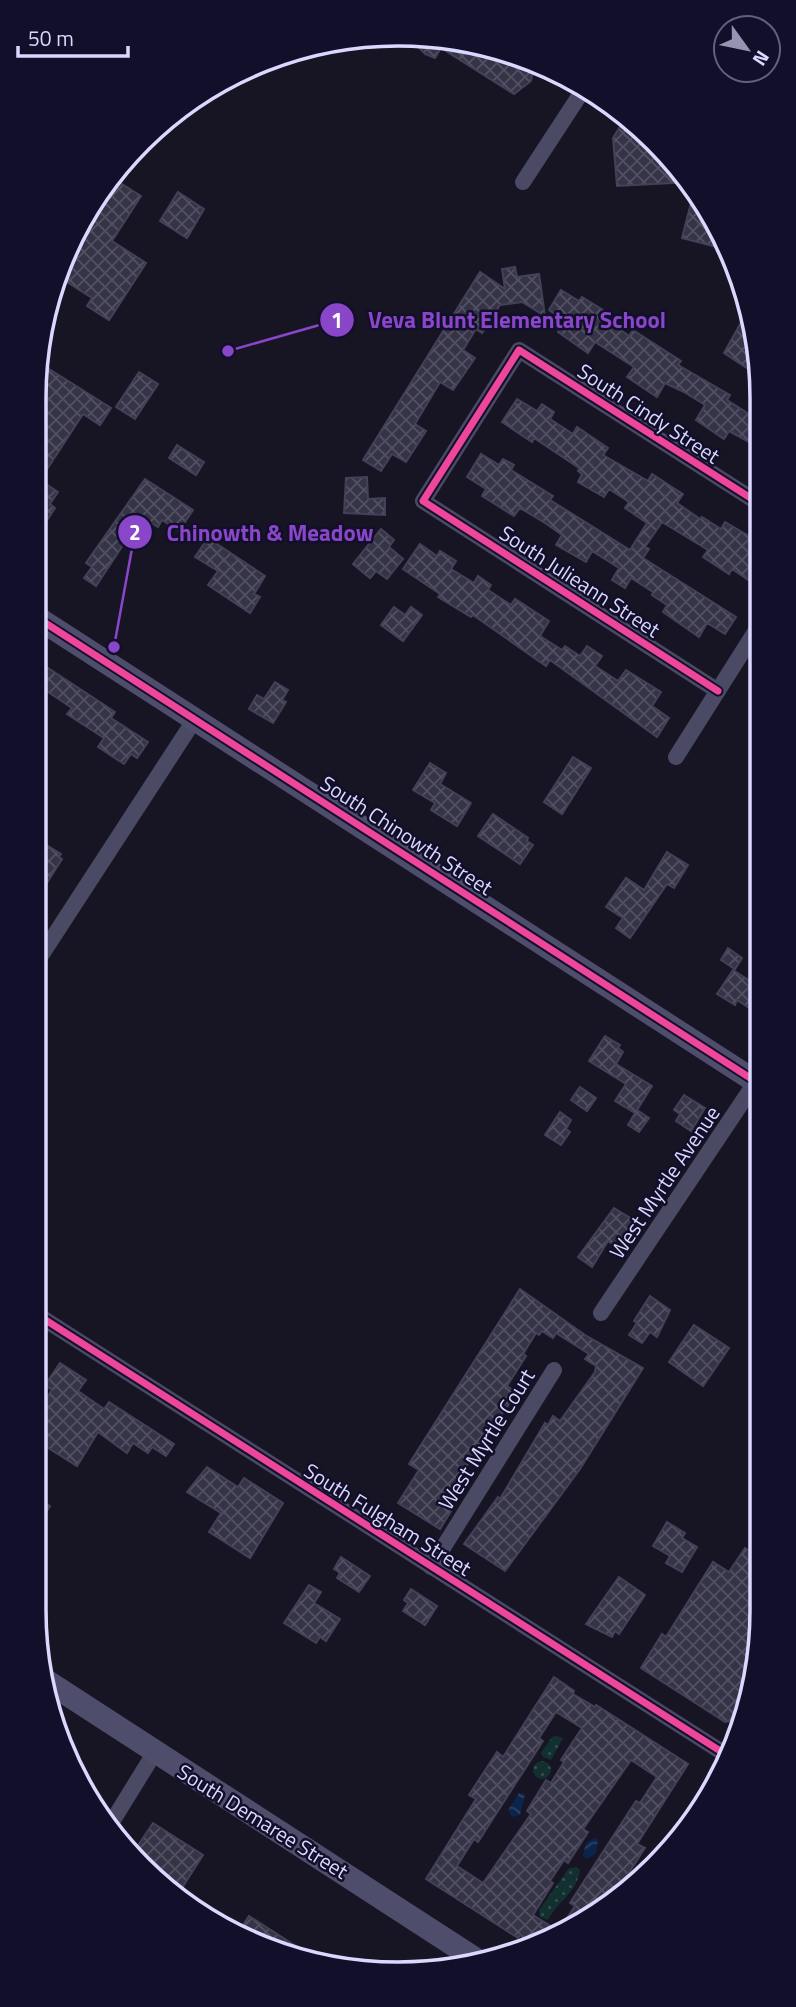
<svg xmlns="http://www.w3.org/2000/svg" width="796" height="2007" font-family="'Titillium Web',sans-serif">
<defs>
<pattern id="grass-dots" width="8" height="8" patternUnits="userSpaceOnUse" patternTransform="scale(1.75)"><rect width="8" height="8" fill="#123030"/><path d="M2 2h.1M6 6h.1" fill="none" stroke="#344d4f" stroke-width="1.8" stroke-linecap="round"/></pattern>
<pattern id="water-waves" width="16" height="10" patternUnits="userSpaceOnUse" patternTransform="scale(1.75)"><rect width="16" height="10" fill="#0a244b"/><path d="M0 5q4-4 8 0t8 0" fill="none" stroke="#2d4366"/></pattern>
<pattern id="building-cross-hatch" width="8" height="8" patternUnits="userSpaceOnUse" patternTransform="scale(1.75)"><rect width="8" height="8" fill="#353346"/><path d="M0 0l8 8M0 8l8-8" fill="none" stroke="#525062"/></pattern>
</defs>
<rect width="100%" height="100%" fill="#171524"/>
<g fill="url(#grass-dots)">
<polygon points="557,1736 563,1738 551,1760 543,1757 541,1753 552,1737"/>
<circle cx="542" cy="1770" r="9"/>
<path d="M576,1867L580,1870C577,1893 557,1902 548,1920L540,1917L539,1910L569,1868Z"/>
</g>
<g fill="url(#water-waves)">
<polygon points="519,1793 525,1794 520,1815 512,1817 508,1810"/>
<polygon points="595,1838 598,1840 596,1853 587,1859 583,1856 586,1843"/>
</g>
<g fill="url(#building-cross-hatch)" stroke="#434058" stroke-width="2" fill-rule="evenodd">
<polygon points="412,40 492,46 508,56 510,54 534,64 531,81 514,94 441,48 435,58 425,54"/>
<polygon points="626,117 672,158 689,182 617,186 613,138"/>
<polygon points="109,176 141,196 112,241 146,263 109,320 87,306 92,298 59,277"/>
<polygon points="694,191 721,230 717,247 682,238"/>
<polygon points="178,192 204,209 187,238 160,221"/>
<polygon points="515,267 517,277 539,274 545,316 522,302 500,305 482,333 476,329 463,350 475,358 453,390 440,382 415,424 426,431 406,462 392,454 381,471 363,460 480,272 505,289 502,269"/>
<polygon points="561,290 579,301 582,297 608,313 605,318 629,336 633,330 681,361 678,365 730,395 727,400 760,421 760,448 729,431 724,439 696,420 705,405 684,392 665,383 657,397 627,377 634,367 595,342 588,353 558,332 565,321 549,310"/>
<polygon points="748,310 760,350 760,377 724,353"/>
<polygon points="38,362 111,408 100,425 83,414 40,480 58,492 50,504 55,508 33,542 33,398"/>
<polygon points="139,372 158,384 135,419 116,407"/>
<polygon points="517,399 537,411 542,404 554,412 550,419 573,434 577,427 608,448 603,455 648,481 652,474 675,489 683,494 677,503 700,519 702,517 721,529 725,522 756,540 749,551 760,558 760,572 753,583 732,569 729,574 703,557 708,550 662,522 645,547 649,549 643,558 736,617 725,634 707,623 699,637 663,612 667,605 652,595 653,592 631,578 625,588 612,580 619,568 592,551 586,562 556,545 562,535 545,523 520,508 514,516 482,496 486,489 467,477 481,454 499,465 503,459 514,465 511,470 553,496 550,500 630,550 647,523 625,508 629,502 609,489 604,497 578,482 582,474 578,471 579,468 534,438 532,442 502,422"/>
<polygon points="177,445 204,462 196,475 169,458"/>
<polygon points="367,477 368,499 385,498 385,515 344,513 346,478"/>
<polygon points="145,479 193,510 179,531 162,520 158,527 151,523 137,546 127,539 96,586 84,578 92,567 86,563"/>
<polygon points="381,529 394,540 389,547 403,559 387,579 376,571 370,578 353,564"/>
<polygon points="208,538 265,576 254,594 260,597 250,613 208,585 218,571 195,557"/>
<polygon points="420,544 437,556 440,551 456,561 451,569 474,583 478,576 491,585 488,590 511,605 515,599 549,621 540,636 562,650 565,646 580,656 587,646 602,656 595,666 618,681 626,670 661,692 652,706 669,718 657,737 550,660 546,666 473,615 471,617 438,597 440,594 403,569"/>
<polygon points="394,607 405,615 411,607 422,615 403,641 381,625"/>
<polygon points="33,662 43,668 45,666 115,712 111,718 148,742 137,758 131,754 124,764 98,747 104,738 67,714 72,708 33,682"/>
<polygon points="275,682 288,690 282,700 286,702 273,723 249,709 257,695 264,699"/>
<polygon points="573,757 591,768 562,814 544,802"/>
<polygon points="430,763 446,773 440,784 471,803 457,826 431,810 435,803 413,790"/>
<polygon points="493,814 528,838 527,841 533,845 520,864 478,836"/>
<polygon points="33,840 38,843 40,841 61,854 59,857 62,859 33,905"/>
<polygon points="667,852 688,865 674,888 667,884 630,938 616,928 623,918 606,907 626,878 644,890"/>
<polygon points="728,948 742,958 735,969 721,960"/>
<polygon points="733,970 761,988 761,1000 754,1011 737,1000 735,1005 717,994"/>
<polygon points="605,1036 620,1045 618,1048 623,1052 616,1064 652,1086 637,1110 649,1118 639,1132 628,1125 635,1113 615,1101 626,1084 589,1061"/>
<polygon points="580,1087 596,1098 587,1111 571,1100"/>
<polygon points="684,1095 705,1108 691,1131 676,1121 680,1114 674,1110"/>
<polygon points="560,1112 571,1120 566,1129 570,1132 561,1145 545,1135"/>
<polygon points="614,1208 637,1222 626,1240 622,1238 617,1247 608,1241 592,1267 578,1257"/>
<polygon points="520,1289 585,1335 643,1368 580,1469 505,1571 464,1544 498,1497 500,1499 545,1423 548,1425 553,1416 560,1421 595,1372 596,1366 585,1359 589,1354 556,1333 553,1338 542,1331 539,1335 536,1333 523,1354 526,1356 507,1386 514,1391 509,1399 511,1401 461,1474 464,1476 446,1504 453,1508 440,1529 398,1503 419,1470 409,1464"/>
<polygon points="650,1296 670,1310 657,1337 650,1332 642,1343 629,1335 637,1323 634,1321"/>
<polygon points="694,1325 729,1348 703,1386 669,1362"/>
<polygon points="60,1363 86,1380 78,1391 104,1409 109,1402 174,1444 166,1456 152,1447 148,1453 133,1443 127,1453 98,1432 77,1466 45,1446 33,1464 33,1419 52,1390 45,1385"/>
<polygon points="207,1467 238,1487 244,1478 283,1503 250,1558 209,1532 221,1513 187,1492"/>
<polygon points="33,1495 50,1506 33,1533"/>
<polygon points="667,1522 685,1533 682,1538 697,1547 682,1572 666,1563 670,1556 653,1546"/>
<polygon points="745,1548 763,1559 763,1609 750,1704 743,1719 725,1722 641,1668 662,1634 666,1637 713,1562 729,1572"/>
<polygon points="341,1557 370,1576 359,1592 337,1578 340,1573 334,1569"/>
<polygon points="619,1577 645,1595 619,1634 615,1631 612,1637 586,1624"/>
<polygon points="309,1585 321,1592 314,1603 340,1619 326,1641 320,1637 316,1643 284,1623"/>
<polygon points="411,1589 437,1606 425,1625 403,1611 408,1603 404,1600"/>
<path d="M554,1677L574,1691L573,1694L595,1707L596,1705L688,1764L637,1844L645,1848L617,1891L610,1886L590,1917L560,1929L575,1906L570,1903L599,1858L636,1801L640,1803L657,1777L631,1760L583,1829L588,1832L568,1863L564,1860L550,1881L553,1883L533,1915L557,1930L530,1942L520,1935L518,1938L426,1879L476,1799L469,1795L497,1752L503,1757ZM556,1712L582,1728L561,1760L564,1762L551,1783L546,1780L527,1811L531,1814L483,1883L457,1866L474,1839L478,1842L514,1786L543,1741L539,1738Z"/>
<polygon points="153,1823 203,1855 178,1894 131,1856"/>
<polygon points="249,1916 302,1950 300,1954 238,1933"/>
</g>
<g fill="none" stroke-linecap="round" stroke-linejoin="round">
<g stroke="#4a4a65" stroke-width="16">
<polyline points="523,182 585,87"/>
<polyline points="718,691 423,501 519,350 760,504"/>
<polyline points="676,757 760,624"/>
<polyline points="33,968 195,719"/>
<polyline points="33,1312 725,1754"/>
<polyline points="601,1313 761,1074"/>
<polyline points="431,1567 554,1370"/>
<polyline points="110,1825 155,1752"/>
</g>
<g stroke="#4e4d6b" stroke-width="23">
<polyline points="33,615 761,1085"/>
<polyline points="45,1680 480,1962"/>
</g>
<defs>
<g id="cycleway">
<polyline points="33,615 761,1085"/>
<polyline points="718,691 423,501 519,350 760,504"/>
<polyline points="33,1312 725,1754"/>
</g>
</defs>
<use href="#cycleway" stroke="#120f2a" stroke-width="11"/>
<use href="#cycleway" stroke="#ed469a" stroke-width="7"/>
</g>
<g text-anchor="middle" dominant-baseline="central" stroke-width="5" stroke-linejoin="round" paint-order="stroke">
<g font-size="21" fill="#dbd8ff" stroke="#120f2a">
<text transform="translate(649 413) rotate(33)">South Cindy Street</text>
<text transform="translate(580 581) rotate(33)">South Julieann Street</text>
<text transform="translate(407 835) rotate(33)">South Chinowth Street</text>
<text transform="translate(664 1182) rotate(-56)">West Myrtle Avenue</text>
<text transform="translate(486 1439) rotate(-58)">West Myrtle Court</text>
<text transform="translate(388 1519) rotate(32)">South Fulgham Street</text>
<text transform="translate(263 1821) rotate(32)">South Demaree Street</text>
</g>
</g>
<path d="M0 0H796V2007H0ZM398 46H398A352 352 0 0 1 750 398V1610A352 352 0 0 1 398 1962H398A352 352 0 0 1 46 1610V398A352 352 0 0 1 398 46Z" fill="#120f2a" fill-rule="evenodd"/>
<path fill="none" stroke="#dbd8ff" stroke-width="3.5" d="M398 46H398A352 352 0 0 1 750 398V1610A352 352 0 0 1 398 1962H398A352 352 0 0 1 46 1610V398A352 352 0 0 1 398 46Z"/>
<path fill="none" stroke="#8946c9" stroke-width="2.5" d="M228 351L337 320M114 647L135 532"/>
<g fill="#8946c9" stroke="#120f2a" stroke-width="2.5">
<circle cx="228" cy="351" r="7"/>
<circle cx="114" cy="647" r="7"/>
<circle cx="337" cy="320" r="18"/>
<circle cx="135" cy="532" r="18"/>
</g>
<g font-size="21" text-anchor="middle" font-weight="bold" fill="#fff">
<text x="337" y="328">1</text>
<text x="135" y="540">2</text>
</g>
<g font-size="23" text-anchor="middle" font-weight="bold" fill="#8946c9" stroke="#120f2a" stroke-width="5" stroke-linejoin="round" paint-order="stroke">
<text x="517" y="328">Veva Blunt Elementary School</text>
<text x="270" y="541">Chinowth &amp; Meadow</text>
</g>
<g transform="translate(747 49) rotate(123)"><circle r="33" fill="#120f2a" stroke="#625f7f" stroke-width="2"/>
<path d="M0-5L12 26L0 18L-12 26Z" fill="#9694b2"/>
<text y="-10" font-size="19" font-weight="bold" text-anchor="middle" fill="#dbd8ff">N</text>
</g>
<path d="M18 46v10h110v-10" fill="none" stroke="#dbd8ff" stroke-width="3.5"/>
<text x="28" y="46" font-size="21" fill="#dbd8ff" stroke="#120f2a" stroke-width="5" paint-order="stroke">50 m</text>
</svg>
